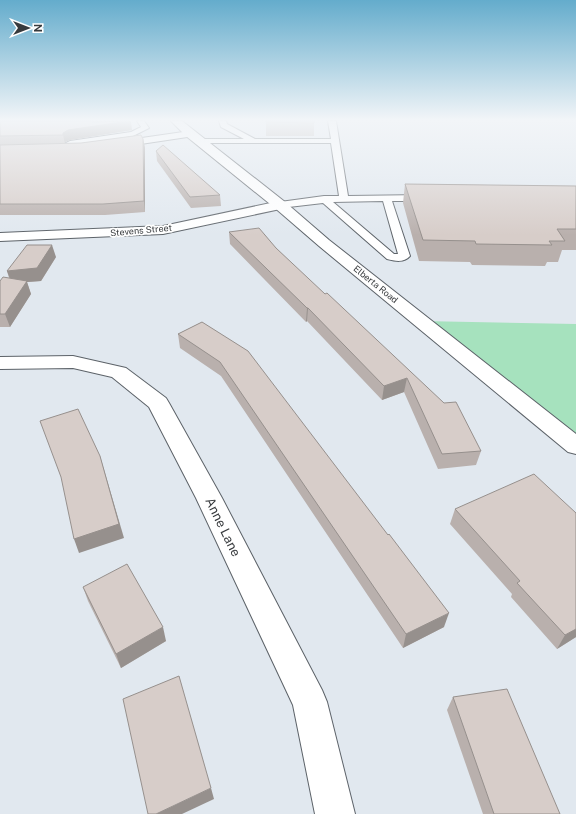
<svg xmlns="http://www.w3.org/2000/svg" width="576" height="814" font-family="'Public Sans',sans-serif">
<rect width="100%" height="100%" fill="#e1e8ef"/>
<polygon fill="#a6e2be" points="421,321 576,324 576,448"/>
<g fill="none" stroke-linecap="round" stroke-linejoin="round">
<defs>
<g id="service">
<polygon points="137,121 144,121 149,128 133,136 70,145 66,143 70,141 131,132 141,127"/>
<path d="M219,121H226L227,124L255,139H331L328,121H336L348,196L424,195L429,198L424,201H392L410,256C404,263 395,261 387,259L323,203L280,208L275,205L280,202L324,196H339L331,143H198V139H244L221,127ZM383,201L398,254H394L333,202Z"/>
</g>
<g id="minor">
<polygon points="190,131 194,132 195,134 194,136 114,148 109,145 114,142"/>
<polygon points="280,201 285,202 287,205 285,208 163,234 0,241 0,233 163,226"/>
<polygon points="73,356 126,368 166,398 169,403 222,498 322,690 327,702 355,814 315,814 293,705 196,498 149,407 112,377 73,368 0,369 0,357"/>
</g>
<polygon id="tertiary" points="171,121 182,121 285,202 329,240 576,434 576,454 568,452 319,246 275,208 186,136"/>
</defs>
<use href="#service" stroke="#5c6268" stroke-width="2"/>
<use href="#minor" stroke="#5c6268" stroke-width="2"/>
<use href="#tertiary" stroke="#5c6268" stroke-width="2"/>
<use href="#service" fill="#fff" fill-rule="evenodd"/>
<use href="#minor" fill="#fff" fill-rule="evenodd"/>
<use href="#tertiary" fill="#fff" fill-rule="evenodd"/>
</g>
<g fill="#b9b0ad">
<polygon points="0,121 58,122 132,130 70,140 65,142 65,143 81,143 143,139 145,148 145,212 105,215 0,215"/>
<rect x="266" y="121" width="48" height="15"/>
<polygon points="156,151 220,195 221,206 191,208 157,161"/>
<polygon points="405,184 576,186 576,250 562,250 558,262 547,262 545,266 472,265 470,262 419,261 403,203"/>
<polygon points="229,232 276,248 481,451 476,465 438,469 404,392 382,400 307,321 306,322 230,244"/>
<polygon points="56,257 41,281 27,282 31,294 10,327 0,327 0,281 9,278 7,271"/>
<polygon points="202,322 388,535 444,627 403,648 221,376 180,348 178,334"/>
<polygon points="455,509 576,513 576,637 557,649 511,597 512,594 450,524"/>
<polygon points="83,587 166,641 121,668 88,601"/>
<polygon points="453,697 560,814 483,814 447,710"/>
</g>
<g fill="#96908d">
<polygon points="66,121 131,121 132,130 70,140 65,142 65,144 63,135 63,133 68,130"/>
<polygon points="143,139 145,148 145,212 144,201"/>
<polygon points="52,245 56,257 41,281 27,282 31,294 10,327 5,314 12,284 7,271"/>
<polygon points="307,308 308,308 307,321 306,322"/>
<polygon points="407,378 404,392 382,400 384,386"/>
<polygon points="100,456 124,538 79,553 74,539"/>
<polygon points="449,613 444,627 403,648 406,634"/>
<polygon points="163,627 166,641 121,668 116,654"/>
<polygon points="576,629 576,637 557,649 565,635"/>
<polygon points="211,788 214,799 182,814 156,814"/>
</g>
<g fill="#d7cdc9" stroke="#96908d">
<polygon points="0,121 93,121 92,122 129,121 68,130 63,133 63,135 0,136"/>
<polygon points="266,121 314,121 314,123 266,122"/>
<polygon points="141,135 143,139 144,201 103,204 0,204 0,145 81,143"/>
<polygon points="163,145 220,195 190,197 156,151"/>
<polygon points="405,184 576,186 576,229 557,229 565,241 549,241 552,245 476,244 475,241 423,240"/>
<polygon points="259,228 276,248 325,294 327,293 444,403 456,402 481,451 442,454 407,378 384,386 308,308 307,308 229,232"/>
<polygon points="27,245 52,245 37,268 7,271"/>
<polygon points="3,277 27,281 5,314 0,314 0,281"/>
<polygon points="202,322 248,351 388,535 389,534 449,613 406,634 220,362 178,334"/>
<polygon points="78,409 100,456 119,524 74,539 61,477 40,421"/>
<polygon points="534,474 576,513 576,629 565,635 517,583 520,581 455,509"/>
<polygon points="127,564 163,627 116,654 83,587"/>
<polygon points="179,676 211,788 156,814 148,814 123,699"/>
<polygon points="507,689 560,814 494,814 453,697"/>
</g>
<linearGradient id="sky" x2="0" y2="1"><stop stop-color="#64accc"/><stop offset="0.51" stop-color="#f2f5f8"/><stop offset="1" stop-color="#f2f5f8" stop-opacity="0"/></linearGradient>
<rect width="576" height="235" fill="url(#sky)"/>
<g text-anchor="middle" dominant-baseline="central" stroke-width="3.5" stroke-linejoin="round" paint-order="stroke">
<g font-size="9" fill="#373a3d" stroke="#fff">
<text transform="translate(141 230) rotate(-5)">Stevens Street</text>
<text transform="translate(376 284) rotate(39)">Elberta Road</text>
</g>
<g font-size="13" fill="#373a3d" stroke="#fff">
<text transform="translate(223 527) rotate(64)">Anne Lane</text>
</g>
</g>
<g transform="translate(28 28) rotate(90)" stroke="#ffffff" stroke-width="3" paint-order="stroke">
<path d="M0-3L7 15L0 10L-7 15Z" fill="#373a3d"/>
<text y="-6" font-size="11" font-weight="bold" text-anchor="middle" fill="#373a3d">N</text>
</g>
</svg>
